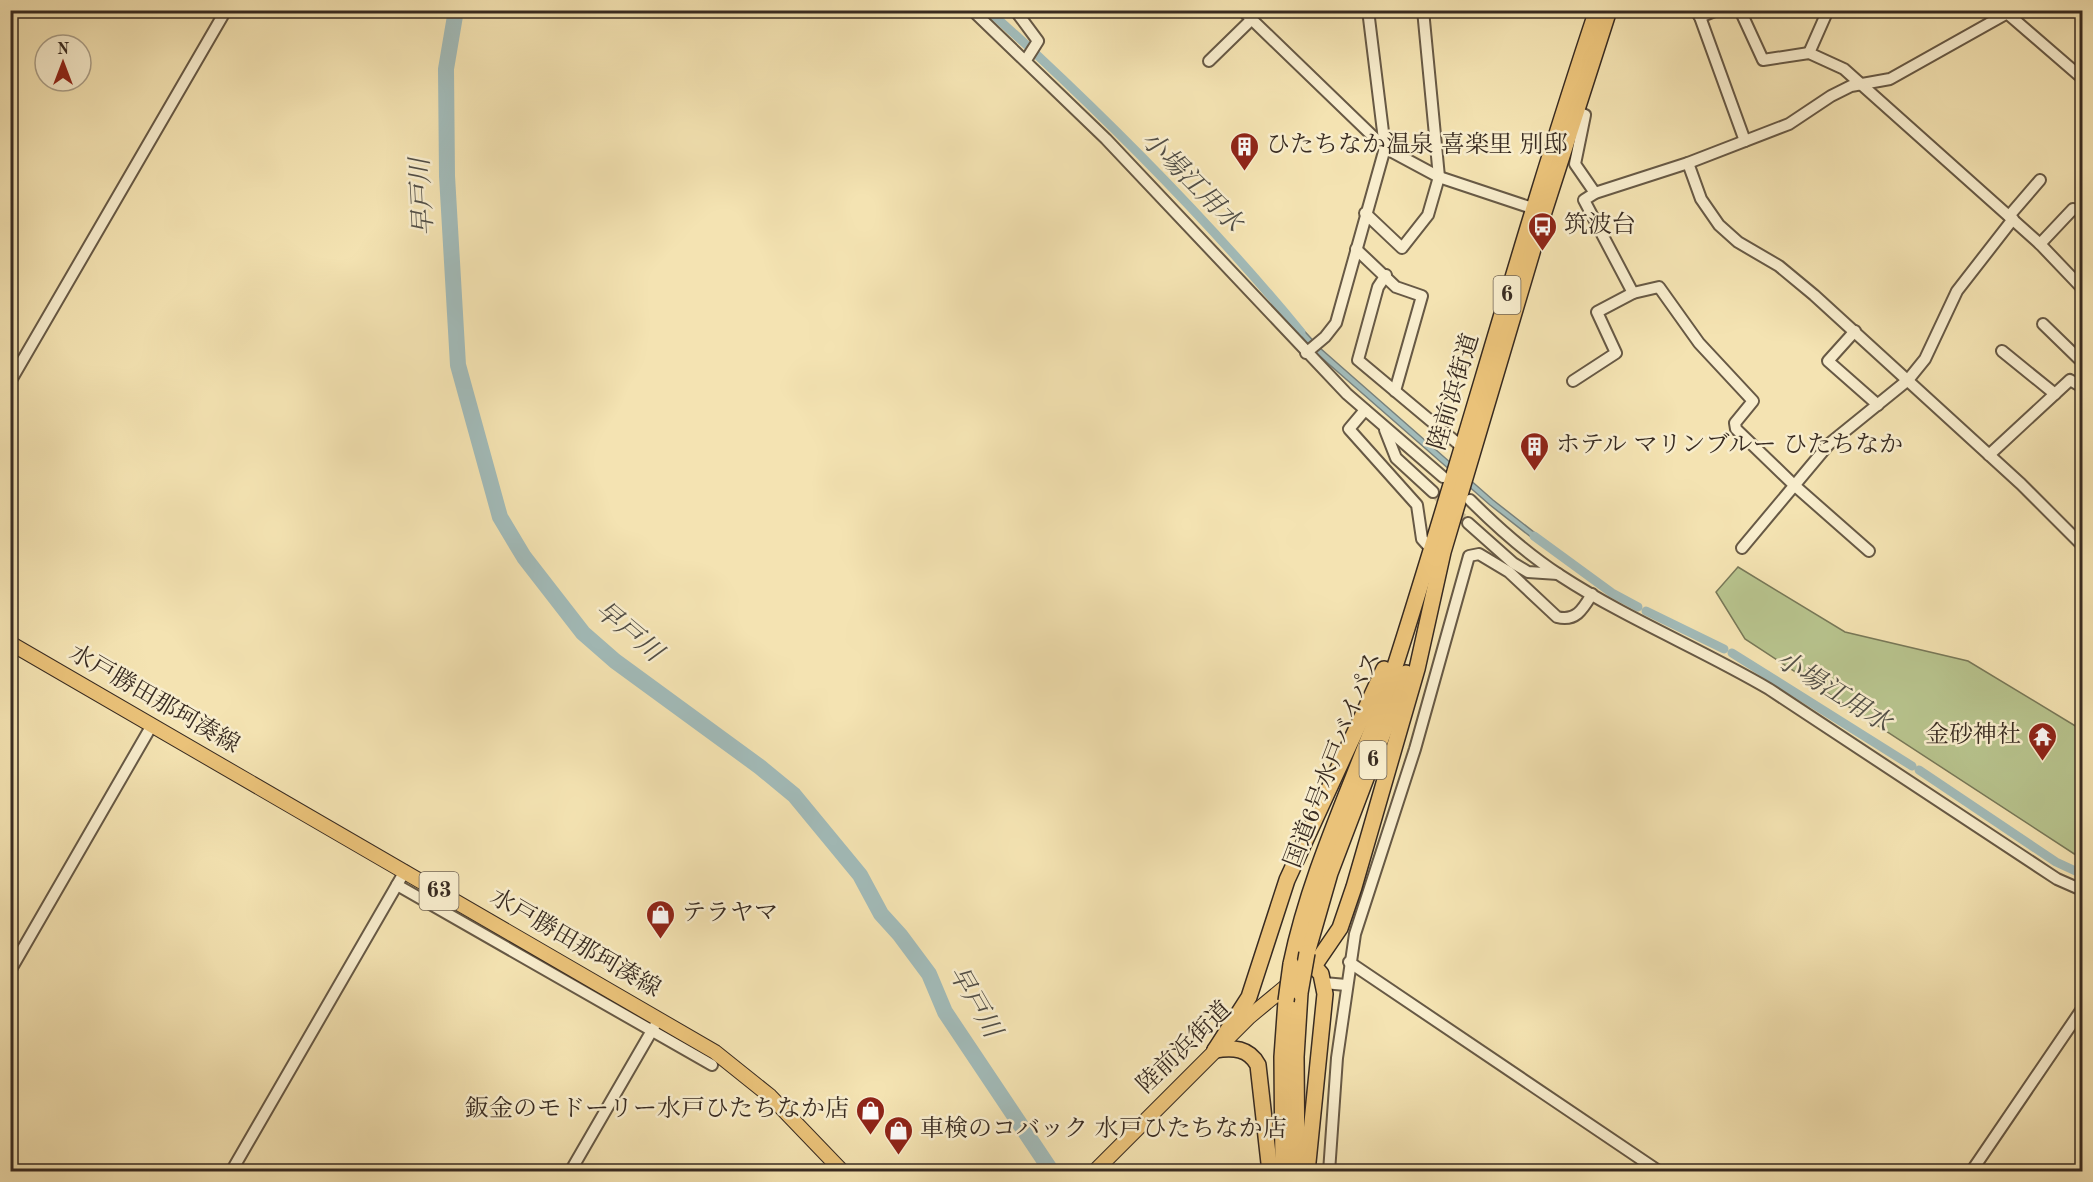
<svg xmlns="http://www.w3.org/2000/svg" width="2093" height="1182" font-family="'Old Standard TT','Noto Serif JP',serif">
<rect width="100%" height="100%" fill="#f4e3b2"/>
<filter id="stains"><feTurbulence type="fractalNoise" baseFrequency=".00333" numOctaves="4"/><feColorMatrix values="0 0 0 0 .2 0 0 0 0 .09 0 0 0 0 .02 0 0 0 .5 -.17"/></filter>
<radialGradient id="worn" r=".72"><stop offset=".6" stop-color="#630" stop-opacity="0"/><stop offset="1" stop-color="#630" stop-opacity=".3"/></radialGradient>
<polygon fill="#b8c48e" stroke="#787858" stroke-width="1.5" points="1738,567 1845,632 1968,661 2082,730 2082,859 1745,639 1716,592"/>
<polygon fill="#a2bbb9" stroke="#78817c" stroke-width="1.5" points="1297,323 1320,348 1493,500 1544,540 1541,545 1490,505 1315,352 1293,327"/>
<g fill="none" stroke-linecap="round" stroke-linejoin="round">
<g stroke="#a2bbb9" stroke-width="9">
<polyline points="988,10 1031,49"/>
<path d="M1036,54C1128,140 1221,235 1301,332"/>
<polyline points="1534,536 1612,593 1638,607"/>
<polyline points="1646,611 1724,649"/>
<polyline points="1732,653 1912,766"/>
<polyline points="1919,770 2056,862 2082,874"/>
</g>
<polyline stroke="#a2bbb9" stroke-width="16" points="456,10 446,69 447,176 458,365 500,517 524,557 583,633 615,661 760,767 794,795 860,875 881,914 900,935 929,974 945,1012 1052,1172"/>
<polyline stroke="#cebe95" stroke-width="10" stroke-dasharray="10 5" stroke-linecap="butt" points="1433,492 1468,523"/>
<defs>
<g id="minor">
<polyline points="972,10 1106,139 1347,394 1443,477"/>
<polyline points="1015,10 1038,41 1026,60"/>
<polyline points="1242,10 1385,148 1439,177 1538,210"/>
<polyline points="1499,10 1500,11"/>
<polyline points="1695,10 1700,17 1745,141"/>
<polyline points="1740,10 1763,60 1809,53 1844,69 2040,244 2082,288"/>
<polyline points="2008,14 2082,78"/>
<polyline points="1700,17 1717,10"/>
<polyline points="1809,53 1828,10"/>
<polyline points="1209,61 1251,20"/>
<polyline points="1576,111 1585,115 1575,164 1595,193"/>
<polyline points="1688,163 1701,199 1719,225 1738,242 1779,266 1814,295 2021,484 2082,545"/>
<polyline points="1365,213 1402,248 1428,215 1439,177 1423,10"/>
<polyline points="2009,216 2040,180"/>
<polyline points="2040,244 2073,209"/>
<polyline points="1356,249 1396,287 1422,296 1395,391"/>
<polyline points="1386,275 1378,287 1358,360 1462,447"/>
<polyline points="1633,293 1584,200 1595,193 1688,163 1789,124 1831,96 1851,86 1890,79 2013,10"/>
<polyline points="2043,324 2079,359 2082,356"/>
<polyline points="1855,331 1828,361 1878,405"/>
<polyline points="2002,351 2055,394"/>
<polyline points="1306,353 1325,337 1336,323 1385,148 1368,10"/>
<polyline points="1573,381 1616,353 1597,312 1633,293 1659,287 1699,343 1753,401 1735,423 1736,429 1794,485 1869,551"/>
<polyline points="10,382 226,10"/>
<polyline points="1365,410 1349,429 1417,505 1422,539 1431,549"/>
<polyline points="1385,430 1396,458 1433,492"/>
<polyline points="1989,455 2070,380 2082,387"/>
<path d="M1470,500C1498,528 1527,554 1561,576C1627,619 1701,649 1769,689L2057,879L2082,890"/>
<polyline points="1468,523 1513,563 1528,572 1558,574"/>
<polyline points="1742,548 1829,444 1908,380 1925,359 1957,291 2013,219"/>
<polyline points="397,885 712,1065"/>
<polyline points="1349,962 1660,1172"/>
<polyline points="10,971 152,725"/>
<polyline points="1324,983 1346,985"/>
<polyline points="231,1172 405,871"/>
<polyline points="570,1172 654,1027"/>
<path d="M1329,1172L1337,1058L1355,934L1415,749L1469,556L1479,554L1509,572L1557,617C1576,622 1583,609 1592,594"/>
<polyline points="1971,1172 2082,1009"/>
</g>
<g id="major">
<polyline points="10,643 715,1052 770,1096 843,1172"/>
<polyline points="1094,1172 1249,1017 1295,979"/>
</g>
<g id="highway">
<polyline points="1307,953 1330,873 1406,673"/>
<path d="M1291,964C1313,858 1364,763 1397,660C1466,444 1525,225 1597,10"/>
<polyline points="1215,1050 1249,997 1287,880 1384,669"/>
<path d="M1215,1050C1233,1047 1249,1048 1258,1065L1270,1172"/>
<polyline points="1283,1172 1282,1057 1286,1001"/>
<polyline points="1297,1172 1296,1057 1300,993"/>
<polyline points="1307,1172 1325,994 1321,974 1314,966 1340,928 1354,887 1417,669 1443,552 1544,212 1609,10"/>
</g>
</defs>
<use href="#minor" stroke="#675945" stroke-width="14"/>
<use href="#major" stroke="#382b21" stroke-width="16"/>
<use href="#highway" stroke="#382b21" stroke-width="18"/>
<use href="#minor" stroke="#f8edcd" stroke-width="10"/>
<use href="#major" stroke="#eac279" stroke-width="14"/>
<use href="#highway" stroke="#eac279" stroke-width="15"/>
<defs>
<g id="highway-bridge">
<polyline points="1300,993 1307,953"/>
<polyline points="1286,1001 1291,964"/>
</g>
</defs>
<use href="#highway-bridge" stroke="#382b21" stroke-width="18" stroke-linecap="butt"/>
<use href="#highway-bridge" stroke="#eac279" stroke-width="15"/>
</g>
<defs>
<symbol id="building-pin" viewBox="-11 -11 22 30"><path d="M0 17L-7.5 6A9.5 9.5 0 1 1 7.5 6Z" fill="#8f2418" stroke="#f8edcd"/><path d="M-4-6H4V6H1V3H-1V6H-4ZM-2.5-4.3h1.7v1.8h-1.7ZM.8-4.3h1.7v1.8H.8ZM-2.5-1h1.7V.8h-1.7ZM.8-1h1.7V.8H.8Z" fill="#fff"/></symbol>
<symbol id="bus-pin" viewBox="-11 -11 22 30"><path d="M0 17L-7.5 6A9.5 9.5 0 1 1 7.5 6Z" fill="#8f2418" stroke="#f8edcd"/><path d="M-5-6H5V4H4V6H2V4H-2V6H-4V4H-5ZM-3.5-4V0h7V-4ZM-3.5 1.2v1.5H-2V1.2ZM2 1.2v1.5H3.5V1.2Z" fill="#fff"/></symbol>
<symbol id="temple-pin" viewBox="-11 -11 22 30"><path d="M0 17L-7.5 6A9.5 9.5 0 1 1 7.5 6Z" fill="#8f2418" stroke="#f8edcd"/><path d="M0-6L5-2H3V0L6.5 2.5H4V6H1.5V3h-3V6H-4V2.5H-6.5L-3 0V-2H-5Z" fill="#fff"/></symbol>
<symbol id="shop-pin" viewBox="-11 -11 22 30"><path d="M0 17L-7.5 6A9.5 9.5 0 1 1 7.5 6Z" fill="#8f2418" stroke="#f8edcd"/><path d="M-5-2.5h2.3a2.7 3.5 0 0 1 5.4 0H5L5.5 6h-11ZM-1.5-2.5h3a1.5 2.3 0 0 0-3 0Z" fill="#fff"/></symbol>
</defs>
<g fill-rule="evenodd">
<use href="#building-pin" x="1228" y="130" width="33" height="45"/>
<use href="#bus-pin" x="1526" y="210" width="33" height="45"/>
<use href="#building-pin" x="1518" y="430" width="33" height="45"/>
<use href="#temple-pin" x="2026" y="720" width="33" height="45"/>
<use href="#shop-pin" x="644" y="898" width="33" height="45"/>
<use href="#shop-pin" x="854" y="1094" width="33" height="45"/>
<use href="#shop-pin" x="882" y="1114" width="33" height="45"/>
</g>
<g text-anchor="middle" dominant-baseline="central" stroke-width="5" stroke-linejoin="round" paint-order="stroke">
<g fill="#f8edcd" stroke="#726555" stroke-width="1.5">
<rect x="1493.5" y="276" width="27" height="38" rx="4.5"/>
<rect x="1359.5" y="741" width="27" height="38" rx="4.5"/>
<rect x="419.5" y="872" width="39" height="38" rx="4.5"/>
</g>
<g font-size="22" font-weight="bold" fill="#382b21">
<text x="1507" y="295">6</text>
<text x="1373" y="760">6</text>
<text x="439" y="891">63</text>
</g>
<g font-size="24" fill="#382b21" stroke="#f8edcd" text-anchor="start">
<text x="1266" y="146">ひたちなか温泉 喜楽里 別邸</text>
<text x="1564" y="226">筑波台</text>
<text x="1556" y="446">ホテル マリンブルー ひたちなか</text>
<text x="2021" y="736" text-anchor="end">金砂神社</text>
<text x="682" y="914">テラヤマ</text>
<text x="849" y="1110" text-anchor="end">鈑金のモドーリー水戸ひたちなか店</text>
<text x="920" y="1130">車検のコバック 水戸ひたちなか店</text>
</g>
<g font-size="24" fill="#382b21" stroke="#f8edcd">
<text transform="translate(1455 392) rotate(-73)">陸前浜街道</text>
<text transform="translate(154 700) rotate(30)">水戸勝田那珂湊線</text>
<text transform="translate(1334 760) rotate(-69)">国道6号水戸バイパス</text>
<text transform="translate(575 944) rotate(30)">水戸勝田那珂湊線</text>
<text transform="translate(1185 1048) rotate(-44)">陸前浜街道</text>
</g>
<g font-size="26" font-style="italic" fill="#524f47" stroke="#f8edcd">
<text transform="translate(1191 182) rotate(45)">小場江用水</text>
<text transform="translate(423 197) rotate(-93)">早戸川</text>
<text transform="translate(628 632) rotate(40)">早戸川</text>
<text transform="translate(1833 692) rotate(32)">小場江用水</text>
<text transform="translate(974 1002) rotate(60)">早戸川</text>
</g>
</g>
<rect width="2093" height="1182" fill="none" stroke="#f4e3b2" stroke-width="36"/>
<rect x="12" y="12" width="2069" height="1158" fill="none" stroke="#382b21" stroke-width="3"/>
<rect x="18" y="18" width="2057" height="1146" fill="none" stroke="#382b21" stroke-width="1.5"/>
<g transform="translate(63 63)"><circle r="28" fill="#f8edcd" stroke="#ab9f88" stroke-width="1.5"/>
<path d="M0-4.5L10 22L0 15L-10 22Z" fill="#8f2418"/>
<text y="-9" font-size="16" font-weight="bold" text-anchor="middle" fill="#382b21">N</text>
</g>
<rect width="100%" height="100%" filter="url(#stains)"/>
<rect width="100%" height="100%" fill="url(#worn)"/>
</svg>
